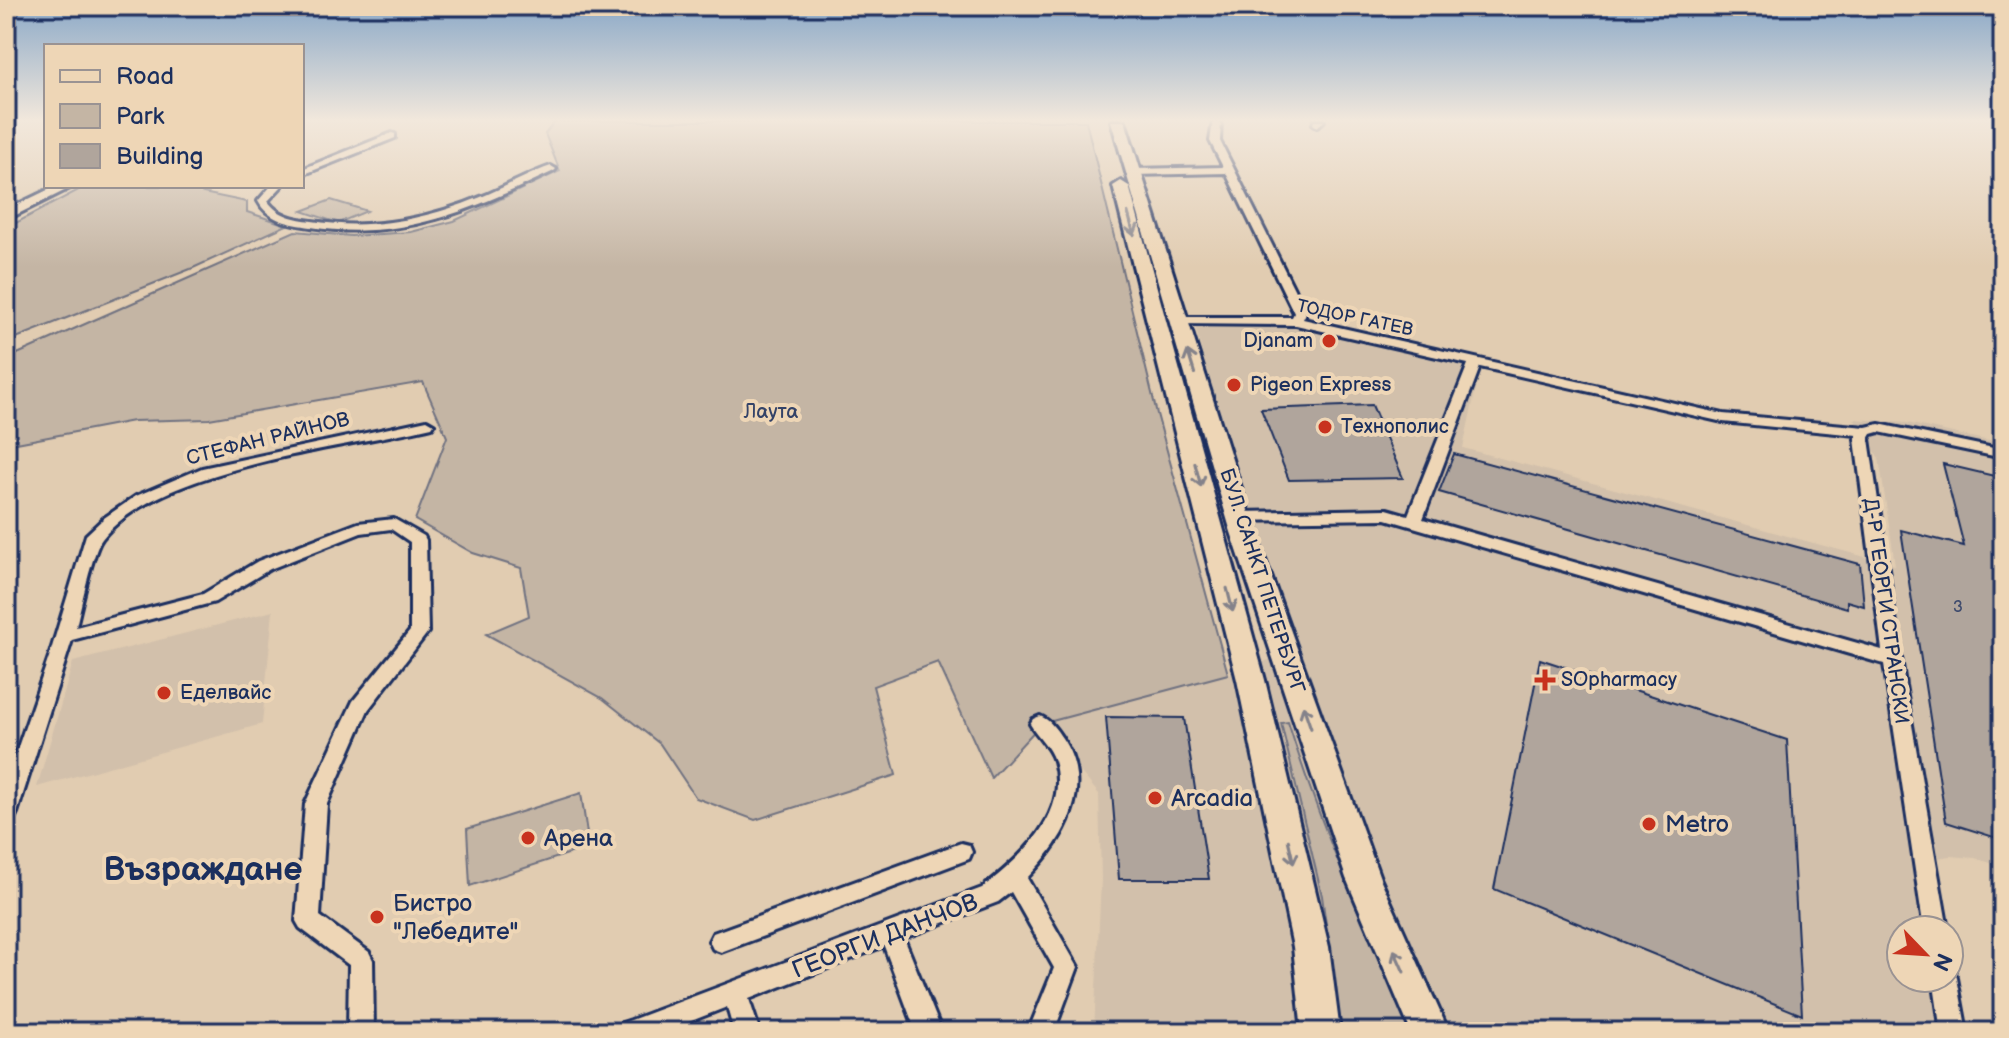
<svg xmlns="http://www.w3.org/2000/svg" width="2009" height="1038" font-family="'Balsamiq Sans',sans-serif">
<rect width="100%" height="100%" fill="#e1ccb1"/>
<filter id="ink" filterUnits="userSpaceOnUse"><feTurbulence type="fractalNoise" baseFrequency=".0125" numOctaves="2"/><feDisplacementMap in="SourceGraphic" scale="16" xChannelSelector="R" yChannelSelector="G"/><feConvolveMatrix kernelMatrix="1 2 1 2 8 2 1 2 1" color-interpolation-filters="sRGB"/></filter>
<g filter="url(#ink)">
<g fill="#d2c0ab">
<polygon points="1194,321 1296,321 1475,363 1480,370 1463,448 1895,565 1879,458 1854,419 1907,423 2003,444 2003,867 1975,858 1950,856 1924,860 1936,930 1901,930 1901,978 1945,978 1954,1032 1094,1032 1101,880 1099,794 1040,724 1228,674 1299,650 1232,475"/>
<polygon points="273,611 262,724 37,787 73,662"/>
</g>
<g fill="#c4b5a4" stroke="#707281" stroke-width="2">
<polygon points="555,121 1086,121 1157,414 1228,674 1041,724 991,778 938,662 873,686 896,775 755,820 696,798 660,744 602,698 486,634 529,616 521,568 473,553 415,520 447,437 423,382 209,419 133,421 6,445 6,359 295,231 351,236 411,232 454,221 560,171 545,134"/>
<polygon points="86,186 211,186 203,193 247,202 247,212 287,225 193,268 6,342 6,228"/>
<polygon points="331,200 367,211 338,223 302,211"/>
<path d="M1288,722C1321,829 1366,931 1412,1032H1341L1322,896L1281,723Z"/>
<polygon points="581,793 589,847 470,886 467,829"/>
</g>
<g fill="#b0a59c" stroke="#1b2f5e" stroke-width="2">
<polygon points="1372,405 1403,478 1289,480 1261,409"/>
<polygon points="1454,454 1860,564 1864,606 1847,601 1847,608 1439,492"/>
<polygon points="1943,464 2003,478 2003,840 1946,822 1901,530 1964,546"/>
<polygon points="1540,659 1787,740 1802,1015 1494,889"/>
<polygon points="1106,717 1184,718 1209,879 1119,879"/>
</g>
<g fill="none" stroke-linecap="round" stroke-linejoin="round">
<defs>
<g id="street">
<path d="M1213,121H1221L1220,141L1306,313L1303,319L1723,414L1866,427L1879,424L2003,450V458L1879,432L1872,434L1869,439L1905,685L1948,930H1924L1884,664L1386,519L1233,521L1231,517L1239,512L1387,509L1408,515L1468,364L1296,325L1175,324L1173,321L1179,317H1292L1294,313L1226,173L1133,175L1128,172L1133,169L1223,167L1210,141ZM1480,367L1723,422L1857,435L1855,439L1882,650L1423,519Z"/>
<polygon points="1314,121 1324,121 1317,127 1313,124"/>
<polygon points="392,133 395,134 395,138 302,175 302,169"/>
<path d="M551,166L556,169L554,171C474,209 402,242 311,227C291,224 268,221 258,201L271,186H282L268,201C278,216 296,219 312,221C374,231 431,218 488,194C509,185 530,173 551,166Z"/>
<path d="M427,420L434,424L432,427C344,448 158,467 102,539C93,550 80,610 76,627L203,594L258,561L358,523L394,519L424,536L426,540L428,632L368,710L327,804L320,916L369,952L373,960L374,1032H348L349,965L300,928L296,921L305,804L353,701L410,631V542L391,529L361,533L270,569L215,602L72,640L17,813L14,819L6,822V782L49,657L86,535L104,518L136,496L202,468Z"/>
<path d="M1040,716C1050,720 1056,729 1062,738C1096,788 1064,841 1027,878L1078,967L1054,1032H1028L1054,968L1011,892L998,902L904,938L942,1032H916L884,946L749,999L760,1032H734L727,1007L663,1032H618L622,1023L631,1020L982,888C1020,858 1070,815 1054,761C1050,747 1037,736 1030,724L1033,719Z"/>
<polygon points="961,843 969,845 972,852 969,859 721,952 713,949 709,941 713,933"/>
<polygon points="1949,968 1954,970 1957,978 1967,1032 1941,1032 1933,978 1949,978"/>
</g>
<polygon id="secondary" points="56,186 74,186 6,220 6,210"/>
<g id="primary">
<polygon points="1111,121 1125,121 1254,529 1380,878 1449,1032 1411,1032 1346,878 1230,529"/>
<polygon points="1121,181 1129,186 1265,680 1329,947 1340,1032 1302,1032 1293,947 1237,680 1113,186"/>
</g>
</defs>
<use href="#street" stroke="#1b2f5e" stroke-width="6"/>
<use href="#secondary" stroke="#1b2f5e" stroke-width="6"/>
<use href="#primary" stroke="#1b2f5e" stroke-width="6"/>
<use href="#street" fill="#eed6b6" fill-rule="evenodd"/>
<use href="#secondary" fill="#eed6b6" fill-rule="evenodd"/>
<use href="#primary" fill="#eed6b6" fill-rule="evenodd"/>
</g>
<defs><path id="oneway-shaft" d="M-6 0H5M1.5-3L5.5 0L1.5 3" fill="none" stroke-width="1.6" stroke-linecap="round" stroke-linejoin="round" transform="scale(2)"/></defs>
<g stroke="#84828a">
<use href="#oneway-shaft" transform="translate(1131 224) rotate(75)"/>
<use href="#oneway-shaft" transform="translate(1191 362) rotate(-107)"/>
<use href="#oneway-shaft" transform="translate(1198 475) rotate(75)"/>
<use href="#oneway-shaft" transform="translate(1230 600) rotate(76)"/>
<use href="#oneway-shaft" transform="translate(1307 717) rotate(-109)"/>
<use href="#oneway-shaft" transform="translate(1291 852) rotate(77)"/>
<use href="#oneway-shaft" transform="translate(1399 961) rotate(-114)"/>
</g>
</g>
<linearGradient id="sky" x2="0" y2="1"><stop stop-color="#8aa8c7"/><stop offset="0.45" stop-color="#f2e8dc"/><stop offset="1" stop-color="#f2e8dc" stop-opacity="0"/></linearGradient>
<rect width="2009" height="267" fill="url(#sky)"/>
<g fill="#c8321e" stroke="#eed6b6" stroke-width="3">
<circle cx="1329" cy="341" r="8"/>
<circle cx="1234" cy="385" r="8"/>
<circle cx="1325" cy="427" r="8"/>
<path d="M1541 668h8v8h8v8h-8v8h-8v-8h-8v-8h8z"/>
<circle cx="164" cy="693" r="8"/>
<circle cx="1155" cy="798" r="8"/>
<circle cx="1649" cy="824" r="8"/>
<circle cx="528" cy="838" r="8"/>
<circle cx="377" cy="917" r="8"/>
</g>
<g text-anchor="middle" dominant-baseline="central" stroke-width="8" stroke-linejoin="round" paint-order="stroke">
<g font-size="16" fill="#404c6e">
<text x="1958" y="607">3</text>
</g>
<g font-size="18" fill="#1b2f5e" stroke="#eed6b6">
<text transform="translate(1355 318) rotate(12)">ТОДОР ГАТЕВ</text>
</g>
<g font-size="20" fill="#1b2f5e" stroke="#eed6b6" text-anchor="start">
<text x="1313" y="341" text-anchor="end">Djanam</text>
<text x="1250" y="385">Pigeon Express</text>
<text x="1341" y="427">Технополис</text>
<text x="1561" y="680">SOpharmacy</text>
<text x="180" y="693">Еделвайс</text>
</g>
<g font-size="20" fill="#344368" stroke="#eed6b6">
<text x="771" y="412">Лаута</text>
</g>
<g font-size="20" fill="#1b2f5e" stroke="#eed6b6">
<text transform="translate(268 439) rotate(-14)">СТЕФАН РАЙНОВ</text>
<text transform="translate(1262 581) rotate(72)">БУЛ. САНКТ ПЕТЕРБУРГ</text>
<text transform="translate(1886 611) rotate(82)">Д-Р ГЕОРГИ СТРАНСКИ</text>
</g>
<g font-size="24" fill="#1b2f5e" stroke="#eed6b6" text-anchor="start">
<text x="1171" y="798">Arcadia</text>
<text x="1665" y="824">Metro</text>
<text x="544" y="838">Арена</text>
<text x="393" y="903">Бистро<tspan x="393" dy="28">"Лебедите"</tspan></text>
</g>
<g font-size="24" fill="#1b2f5e" stroke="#eed6b6">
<text transform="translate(885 936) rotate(-21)">ГЕОРГИ ДАНЧОВ</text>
</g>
<g font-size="34" font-weight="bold" fill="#1b2f5e" stroke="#eed6b6">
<text x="203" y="869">Възраждане</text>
</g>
</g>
<rect width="2009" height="1038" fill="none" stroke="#eed6b6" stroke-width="32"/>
<rect x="16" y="16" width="1977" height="1006" fill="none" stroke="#1b2f5e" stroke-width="3" filter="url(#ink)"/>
<rect x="44" y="44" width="260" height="144" fill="#eed6b6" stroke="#9a9393" stroke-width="2"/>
<rect x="60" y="70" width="40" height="12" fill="#eed6b6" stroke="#9a9393" stroke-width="2"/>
<text x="116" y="84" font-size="24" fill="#1b2f5e">Road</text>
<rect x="60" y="104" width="40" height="24" fill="#c4b5a4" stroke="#9a9393" stroke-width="2"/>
<text x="116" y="124" font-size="24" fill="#1b2f5e">Park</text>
<rect x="60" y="144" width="40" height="24" fill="#b0a59c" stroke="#9a9393" stroke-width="2"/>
<text x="116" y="164" font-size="24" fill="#1b2f5e">Building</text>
<g transform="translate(1925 954) rotate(115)"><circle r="38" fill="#eed6b6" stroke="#9a9393" stroke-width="2"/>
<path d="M0-6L14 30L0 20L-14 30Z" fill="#c8321e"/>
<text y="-12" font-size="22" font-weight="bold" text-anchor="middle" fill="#1b2f5e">N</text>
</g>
</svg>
